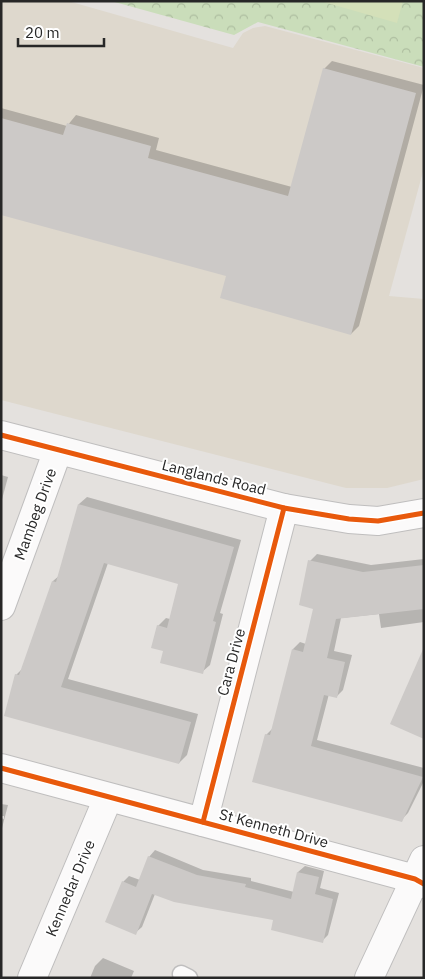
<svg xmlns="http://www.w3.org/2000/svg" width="425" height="979" font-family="'IBM Plex Sans',sans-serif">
<defs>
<pattern id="park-crowns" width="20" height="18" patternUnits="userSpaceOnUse" patternTransform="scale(1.25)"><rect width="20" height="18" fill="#caddba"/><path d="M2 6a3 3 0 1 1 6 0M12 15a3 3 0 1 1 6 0" fill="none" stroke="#aebea0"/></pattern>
</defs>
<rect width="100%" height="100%" fill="#e4e1de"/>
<polygon fill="#ded8cd" points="1,1 68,1 233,48 243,33 253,28 265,26 424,68 424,168 389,296 424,299 424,479 387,488 346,488 1,400"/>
<polygon fill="url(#park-crowns)" points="111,1 424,1 424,67 258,22 234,35"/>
<polygon fill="#d4e0b9" points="320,1 403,1 397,23"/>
<g fill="#0003">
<polygon points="332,61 424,85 359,326 351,334 227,275 1,213 1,108 67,126 76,115 159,138 156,150 292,187 324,69"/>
<polygon points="1,475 8,477 1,503"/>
<polygon points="87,497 241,540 220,613 223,614 210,665 202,672 165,650 158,626 166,618 170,619 179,583 108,563 68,679 198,714 187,755 179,763 16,675 23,668 53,581 60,575 79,504"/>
<polygon points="317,554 371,565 424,559 424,622 381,628 379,614 341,618 334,651 352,655 343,690 336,697 329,694 317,740 424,768 424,781 408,813 401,820 266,735 273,728 293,649 300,642 306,644 315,608 310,561"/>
<polygon points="1,804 8,805 1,832 1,818 4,819 4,816 1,816"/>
<polygon points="155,850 203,870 251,878 251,881 294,892 298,872 305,866 324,871 320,888 339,893 328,935 322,941 275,919 155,894 142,927 135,933 123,882 129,876 140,880 149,857"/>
<polygon points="103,958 134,971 131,978 90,978 95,966"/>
</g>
<g fill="#ccc9c7">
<polygon points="323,68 416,93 351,335 220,298 226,276 1,215 1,118 63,135 67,123 151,146 148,158 288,196"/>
<polygon points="78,504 234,547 213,621 216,622 203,674 160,663 163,651 151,648 157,625 167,628 178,584 104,563 61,687 191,722 179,764 4,716 15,674 19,675 52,581 56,582"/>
<polygon points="308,560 363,572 424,565 424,609 336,619 327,658 345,662 337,698 324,695 311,746 423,777 402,822 252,782 265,734 270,735 292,649 303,652 313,609 299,605"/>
<polygon points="424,647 424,739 390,724"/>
<polygon points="148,856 197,875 246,884 245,887 291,899 297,872 319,877 315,894 333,899 323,943 271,930 273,920 174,902 152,894 136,935 105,922 122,881 136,887"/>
</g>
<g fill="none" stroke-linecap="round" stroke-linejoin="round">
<defs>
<polyline id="lane" points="181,974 189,978"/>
<g id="street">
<polyline points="1,606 58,450"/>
<polyline points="1,768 415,879 424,884"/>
<polyline points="203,822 284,508"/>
<polyline points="32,978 108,798"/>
<polyline points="369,978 424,860"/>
</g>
<polyline id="secondary" points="1,435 284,508 349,519 378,521 424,513"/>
</defs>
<use href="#lane" stroke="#bfbebe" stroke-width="19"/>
<use href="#street" stroke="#bfbebe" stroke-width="30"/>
<use href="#secondary" stroke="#bfbebe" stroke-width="30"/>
<use href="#lane" stroke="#fbfafa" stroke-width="16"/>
<use href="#street" stroke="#fbfafa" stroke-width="28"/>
<use href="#secondary" stroke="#fbfafa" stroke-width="28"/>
<defs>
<g id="cycleway">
<polyline points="1,435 284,508 349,519 378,521 424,513"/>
<polyline points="1,768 415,879 424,884"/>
<polyline points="203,822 284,508"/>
</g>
</defs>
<use href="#cycleway" stroke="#fff" stroke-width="8"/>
<use href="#cycleway" stroke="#e8590c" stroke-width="5"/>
</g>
<g text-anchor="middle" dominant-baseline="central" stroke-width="4" stroke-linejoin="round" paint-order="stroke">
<g font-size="15" fill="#272727" stroke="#fff">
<text transform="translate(214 477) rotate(14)">Langlands Road</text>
<text transform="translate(35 514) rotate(-70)">Mambeg Drive</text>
<text transform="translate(231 662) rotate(-75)">Cara Drive</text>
<text transform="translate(274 828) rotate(15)">St Kenneth Drive</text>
<text transform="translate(70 888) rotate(-67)">Kennedar Drive</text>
</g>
</g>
<rect width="425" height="979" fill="none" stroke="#272727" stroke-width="5"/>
<path d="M18 38v8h86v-8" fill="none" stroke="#272727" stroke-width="2.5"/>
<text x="25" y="38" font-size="15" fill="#272727" stroke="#ffffff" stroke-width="4" paint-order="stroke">20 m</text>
</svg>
